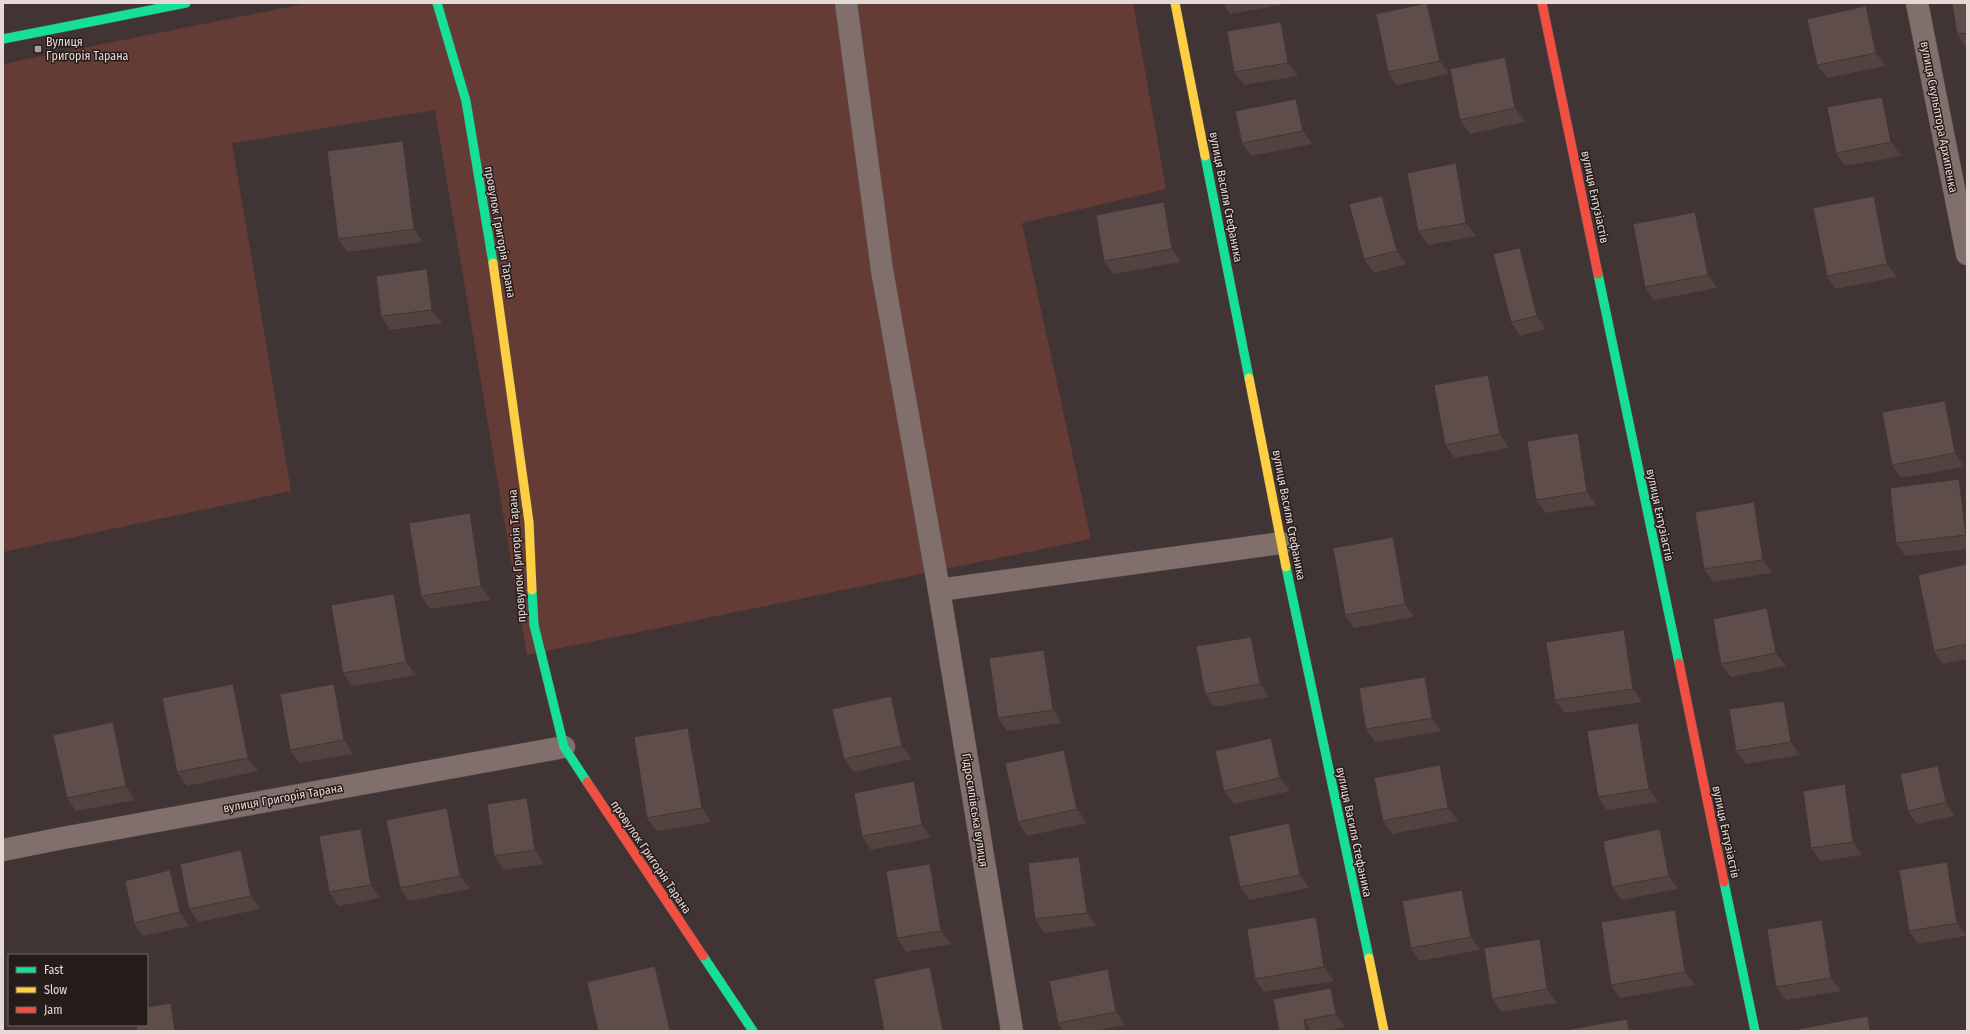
<svg xmlns="http://www.w3.org/2000/svg" width="1970" height="1034" font-family="'Fira Sans Condensed',sans-serif">
<rect width="100%" height="100%" fill="#403534"/>
<polygon fill="#653b35" points="309,3 1133,3 1166,189 1022,223 1091,539 527,655 435,110 232,143 291,491 3,552 3,64"/>
<g fill="none" stroke-linecap="round" stroke-linejoin="round">
<defs>
<g id="street">
<polyline points="846,3 882,270 939,590 1012,1031"/>
<polyline points="1917,3 1967,254"/>
<polyline points="939,590 1281,543"/>
<polyline points="3,850 63,838 564,747"/>
</g>
<g id="fast">
<polyline points="437,3 466,101 493,263"/>
<polyline points="3,39 186,3"/>
<polyline points="1205,156 1249,378"/>
<polyline points="1598,274 1679,663"/>
<polyline points="1286,567 1369,958"/>
<polyline points="532,590 534,625 564,747 587,782"/>
<polyline points="1724,882 1755,1031"/>
<polyline points="703,956 753,1031"/>
</g>
<g id="slow">
<polyline points="1175,3 1205,156"/>
<polyline points="493,263 529,522 532,590"/>
<polyline points="1249,378 1286,567"/>
<polyline points="1369,958 1384,1031"/>
</g>
<g id="jam">
<polyline points="1542,3 1598,274"/>
<polyline points="1679,663 1724,882"/>
<polyline points="587,782 703,956"/>
</g>
</defs>
<use href="#street" stroke="#5d5352" stroke-width="23"/>
<use href="#fast" stroke="#5d5352" stroke-width="10"/>
<use href="#slow" stroke="#5d5352" stroke-width="10"/>
<use href="#jam" stroke="#5d5352" stroke-width="10"/>
<use href="#street" stroke="#816f6c" stroke-width="22"/>
<use href="#fast" stroke="#16e098" stroke-width="9"/>
<use href="#slow" stroke="#ffcf43" stroke-width="9"/>
<use href="#jam" stroke="#f24e42" stroke-width="9"/>
</g>
<g fill="#524240">
<polygon points="1223,3 1291,3 1230,14"/>
<polygon points="1967,3 1967,47 1966,47 1957,34"/>
<polygon points="1436,16 1449,74 1397,85 1388,72"/>
<polygon points="1875,19 1885,66 1827,78 1817,65"/>
<polygon points="1291,36 1298,76 1244,85 1234,72"/>
<polygon points="1505,57 1514,70 1525,122 1470,134 1460,120"/>
<polygon points="1882,97 1892,110 1901,156 1845,166 1836,153"/>
<polygon points="1296,99 1306,112 1312,144 1251,156 1242,143"/>
<polygon points="413,155 423,242 347,252 338,239"/>
<polygon points="1456,163 1465,177 1476,236 1428,245 1418,231"/>
<polygon points="1874,196 1883,209 1897,277 1836,289 1827,276"/>
<polygon points="1164,202 1173,216 1181,262 1113,274 1104,261"/>
<polygon points="1391,209 1406,264 1374,273 1364,259"/>
<polygon points="1705,225 1717,288 1654,300 1645,287"/>
<polygon points="1529,261 1546,329 1520,336 1511,322"/>
<polygon points="436,282 442,323 390,330 381,316"/>
<polygon points="1488,375 1497,388 1509,448 1455,458 1445,445"/>
<polygon points="1954,414 1964,467 1901,478 1892,465"/>
<polygon points="1587,447 1596,505 1546,513 1536,500"/>
<polygon points="1959,479 1967,490 1967,549 1905,556 1896,543"/>
<polygon points="1754,502 1763,516 1772,573 1713,582 1704,569"/>
<polygon points="479,526 491,600 430,609 421,596"/>
<polygon points="1393,537 1403,551 1414,617 1354,628 1345,615"/>
<polygon points="1967,564 1967,659 1943,664 1934,651"/>
<polygon points="394,594 404,607 416,675 352,686 343,673"/>
<polygon points="1767,608 1777,622 1786,666 1731,677 1721,664"/>
<polygon points="1624,630 1633,643 1642,702 1565,713 1555,700"/>
<polygon points="1251,637 1261,650 1269,697 1214,707 1205,694"/>
<polygon points="1053,663 1062,723 1007,731 998,718"/>
<polygon points="233,684 242,697 258,771 187,786 177,772"/>
<polygon points="1434,691 1441,731 1375,742 1366,729"/>
<polygon points="891,696 901,709 912,759 853,772 844,759"/>
<polygon points="343,698 353,754 299,763 290,750"/>
<polygon points="1793,714 1800,755 1746,764 1736,751"/>
<polygon points="113,722 122,735 135,800 76,811 67,798"/>
<polygon points="1638,723 1647,736 1658,802 1607,810 1598,797"/>
<polygon points="688,728 697,741 711,822 657,831 647,818"/>
<polygon points="1271,738 1280,751 1290,791 1234,804 1224,791"/>
<polygon points="1074,763 1087,823 1027,836 1018,822"/>
<polygon points="1450,779 1458,821 1392,834 1383,821"/>
<polygon points="1948,780 1955,816 1917,824 1908,811"/>
<polygon points="923,794 931,838 871,850 862,836"/>
<polygon points="1854,797 1862,855 1821,861 1811,848"/>
<polygon points="447,808 456,821 470,889 409,901 400,888"/>
<polygon points="537,811 544,864 504,870 494,856"/>
<polygon points="1660,829 1670,843 1678,889 1621,900 1612,887"/>
<polygon points="1299,837 1309,888 1249,900 1240,887"/>
<polygon points="370,842 380,898 339,906 329,892"/>
<polygon points="241,850 250,864 260,909 199,922 189,909"/>
<polygon points="1089,870 1096,926 1044,933 1035,919"/>
<polygon points="1956,875 1966,936 1918,944 1909,931"/>
<polygon points="940,878 951,944 906,952 897,938"/>
<polygon points="179,884 189,926 143,936 134,923"/>
<polygon points="1462,890 1472,903 1480,950 1420,961 1411,948"/>
<polygon points="1822,920 1831,933 1841,991 1786,1000 1776,987"/>
<polygon points="1685,923 1695,985 1620,998 1611,985"/>
<polygon points="1325,930 1334,981 1264,992 1255,979"/>
<polygon points="1549,953 1557,1003 1501,1012 1492,999"/>
<polygon points="1108,969 1117,983 1125,1025 1093,1031 1063,1031 1058,1023"/>
<polygon points="1340,1001 1345,1027 1325,1031 1279,1031"/>
</g>
<g fill="#423634">
<polygon points="1427,3 1436,16 1449,74 1440,61"/>
<polygon points="1866,6 1875,19 1885,66 1876,53"/>
<polygon points="1281,22 1291,36 1298,76 1288,63"/>
<polygon points="1505,57 1514,70 1525,122 1515,108"/>
<polygon points="1882,97 1892,110 1901,156 1891,142"/>
<polygon points="1296,99 1306,112 1312,144 1303,131"/>
<polygon points="403,141 413,155 423,242 414,229"/>
<polygon points="1456,163 1465,177 1476,236 1466,223"/>
<polygon points="1382,196 1391,209 1406,264 1397,251"/>
<polygon points="1874,196 1883,209 1897,277 1887,264"/>
<polygon points="1164,202 1173,216 1181,262 1172,249"/>
<polygon points="1695,212 1705,225 1717,288 1708,275"/>
<polygon points="1520,248 1529,261 1546,329 1537,316"/>
<polygon points="427,269 436,282 442,323 432,310"/>
<polygon points="1488,375 1497,388 1509,448 1500,434"/>
<polygon points="1945,401 1954,414 1964,467 1955,453"/>
<polygon points="1578,433 1587,447 1596,505 1587,492"/>
<polygon points="1959,479 1967,490 1967,536 1966,535"/>
<polygon points="1754,502 1763,516 1772,573 1763,560"/>
<polygon points="470,513 479,526 491,600 481,586"/>
<polygon points="1393,537 1403,551 1414,617 1405,604"/>
<polygon points="394,594 404,607 416,675 406,662"/>
<polygon points="1767,608 1777,622 1786,666 1776,653"/>
<polygon points="1624,630 1633,643 1642,702 1633,689"/>
<polygon points="1251,637 1261,650 1269,697 1260,684"/>
<polygon points="1044,650 1053,663 1062,723 1053,710"/>
<polygon points="1425,677 1434,691 1441,731 1432,718"/>
<polygon points="233,684 242,697 258,771 248,758"/>
<polygon points="334,684 343,698 353,754 344,740"/>
<polygon points="891,696 901,709 912,759 902,746"/>
<polygon points="1784,701 1793,714 1800,755 1791,742"/>
<polygon points="113,722 122,735 135,800 126,786"/>
<polygon points="1638,723 1647,736 1658,802 1649,789"/>
<polygon points="688,728 697,741 711,822 702,808"/>
<polygon points="1271,738 1280,751 1290,791 1280,778"/>
<polygon points="1064,750 1074,763 1087,823 1077,809"/>
<polygon points="1440,765 1450,779 1458,821 1448,808"/>
<polygon points="1938,766 1948,780 1955,816 1946,802"/>
<polygon points="914,781 923,794 931,838 922,825"/>
<polygon points="1845,784 1854,797 1862,855 1853,842"/>
<polygon points="527,798 537,811 544,864 535,850"/>
<polygon points="447,808 456,821 470,889 460,876"/>
<polygon points="1289,823 1299,837 1309,888 1300,875"/>
<polygon points="361,829 370,842 380,898 371,885"/>
<polygon points="1660,829 1670,843 1678,889 1669,876"/>
<polygon points="241,850 250,864 260,909 251,896"/>
<polygon points="1079,857 1089,870 1096,926 1087,913"/>
<polygon points="1947,862 1956,875 1966,936 1957,923"/>
<polygon points="930,864 940,878 951,944 941,931"/>
<polygon points="170,870 179,884 189,926 180,912"/>
<polygon points="1462,890 1472,903 1480,950 1471,937"/>
<polygon points="1675,910 1685,923 1695,985 1685,972"/>
<polygon points="1316,917 1325,930 1334,981 1324,967"/>
<polygon points="1822,920 1831,933 1841,991 1831,978"/>
<polygon points="1540,939 1549,953 1557,1003 1547,989"/>
<polygon points="655,966 665,980 677,1031 671,1031 670,1030"/>
<polygon points="930,967 940,981 950,1031 943,1031"/>
<polygon points="1108,969 1117,983 1125,1025 1116,1012"/>
<polygon points="1331,988 1340,1001 1345,1027 1336,1014"/>
<polygon points="171,1003 181,1017 183,1031 175,1031"/>
<polygon points="1868,1016 1877,1030 1877,1031 1870,1031"/>
<polygon points="1627,1019 1635,1031 1629,1031"/>
<polygon points="1304,1020 1312,1031 1306,1031"/>
</g>
<g fill="#5f4d4b" stroke="#423634">
<polygon points="1427,3 1440,61 1388,72 1376,14"/>
<polygon points="1952,3 1967,3 1967,33 1957,34"/>
<polygon points="1866,6 1876,53 1817,65 1807,19"/>
<polygon points="1281,22 1288,63 1234,72 1227,31"/>
<polygon points="1505,57 1515,108 1460,120 1450,69"/>
<polygon points="1882,97 1891,142 1836,153 1827,107"/>
<polygon points="1296,99 1303,131 1242,143 1235,111"/>
<polygon points="403,141 414,229 338,239 327,151"/>
<polygon points="1456,163 1466,223 1418,231 1407,173"/>
<polygon points="1382,196 1397,251 1364,259 1349,204"/>
<polygon points="1874,196 1887,264 1827,276 1813,208"/>
<polygon points="1164,202 1172,249 1104,261 1096,215"/>
<polygon points="1695,212 1708,275 1645,287 1633,224"/>
<polygon points="1520,248 1537,316 1511,322 1493,254"/>
<polygon points="427,269 432,310 381,316 376,276"/>
<polygon points="1488,375 1500,434 1445,445 1434,385"/>
<polygon points="1945,401 1955,453 1892,465 1882,412"/>
<polygon points="1578,433 1587,492 1536,500 1527,441"/>
<polygon points="1959,479 1966,535 1896,543 1890,488"/>
<polygon points="1754,502 1763,560 1704,569 1695,512"/>
<polygon points="470,513 481,586 421,596 409,523"/>
<polygon points="1393,537 1405,604 1345,615 1333,548"/>
<polygon points="1967,564 1967,644 1934,651 1918,575"/>
<polygon points="394,594 406,662 343,673 331,605"/>
<polygon points="1767,608 1776,653 1721,664 1713,619"/>
<polygon points="1624,630 1633,689 1555,700 1546,642"/>
<polygon points="1251,637 1260,684 1205,694 1196,646"/>
<polygon points="1044,650 1053,710 998,718 989,658"/>
<polygon points="1425,677 1432,718 1366,729 1359,688"/>
<polygon points="233,684 248,758 177,772 162,698"/>
<polygon points="334,684 344,740 290,750 280,694"/>
<polygon points="891,696 902,746 844,759 832,709"/>
<polygon points="1784,701 1791,742 1736,751 1729,709"/>
<polygon points="113,722 126,786 67,798 53,735"/>
<polygon points="1638,723 1649,789 1598,797 1587,731"/>
<polygon points="688,728 702,808 647,818 634,737"/>
<polygon points="1271,738 1280,778 1224,791 1215,751"/>
<polygon points="1064,750 1077,809 1018,822 1005,763"/>
<polygon points="1440,765 1448,808 1383,821 1374,778"/>
<polygon points="1938,766 1946,802 1908,811 1900,774"/>
<polygon points="914,781 922,825 862,836 854,793"/>
<polygon points="1845,784 1853,842 1811,848 1803,791"/>
<polygon points="527,798 535,850 494,856 487,804"/>
<polygon points="447,808 460,876 400,888 386,820"/>
<polygon points="1289,823 1300,875 1240,887 1229,836"/>
<polygon points="361,829 371,885 329,892 319,836"/>
<polygon points="1660,829 1669,876 1612,887 1603,841"/>
<polygon points="241,850 251,896 189,909 180,864"/>
<polygon points="1079,857 1087,913 1035,919 1028,863"/>
<polygon points="1947,862 1957,923 1909,931 1899,870"/>
<polygon points="930,864 941,931 897,938 886,871"/>
<polygon points="170,870 180,912 134,923 125,881"/>
<polygon points="1462,890 1471,937 1411,948 1402,901"/>
<polygon points="1675,910 1685,972 1611,985 1601,922"/>
<polygon points="1316,917 1324,967 1255,979 1247,929"/>
<polygon points="1822,920 1831,978 1776,987 1767,929"/>
<polygon points="1540,939 1547,989 1492,999 1484,948"/>
<polygon points="655,966 670,1030 665,1031 598,1031 587,982"/>
<polygon points="930,967 943,1031 884,1031 874,979"/>
<polygon points="1108,969 1116,1012 1058,1023 1049,981"/>
<polygon points="1331,988 1336,1014 1304,1020 1306,1031 1279,1031 1273,999"/>
<polygon points="171,1003 175,1031 137,1031 136,1025 147,1025 147,1007"/>
<polygon points="1868,1016 1870,1031 1793,1031 1793,1030"/>
<polygon points="1627,1019 1629,1031 1568,1031 1567,1030"/>
</g>
<rect fill="#ab9f9d" stroke="#261c1a" stroke-width="1.5" x="34" y="45" width="8" height="8" rx="2"/>
<g text-anchor="middle" dominant-baseline="central" stroke-width="3" stroke-linejoin="round" paint-order="stroke">
<g font-size="12" fill="#e5d8d5" stroke="#261c1a" text-anchor="start">
<text x="46" y="42">Вулиця<tspan x="46" dy="14">Григорія Тарана</tspan></text>
</g>
<g font-size="12" fill="#e5d8d5" stroke="#261c1a">
<text transform="translate(1939 117) rotate(79)">вулиця Скульптора Архипенка</text>
<text transform="translate(1226 197) rotate(79)">вулиця Василя Стефаника</text>
<text transform="translate(1595 197) rotate(78)">вулиця Ентузіастів</text>
<text transform="translate(500 232) rotate(80)">провулок Григорія Тарана</text>
<text transform="translate(1289 515) rotate(79)">вулиця Василя Стефаника</text>
<text transform="translate(1660 515) rotate(78)">вулиця Ентузіастів</text>
<text transform="translate(517 556) rotate(-94)">провулок Григорія Тарана</text>
<text transform="translate(283 798) rotate(-10)">вулиця Григорія Тарана</text>
<text transform="translate(975 810) rotate(81)">Гідросилівська вулиця</text>
<text transform="translate(1354 832) rotate(78)">вулиця Василя Стефаника</text>
<text transform="translate(1726 832) rotate(78)">вулиця Ентузіастів</text>
<text transform="translate(651 857) rotate(56)">провулок Григорія Тарана</text>
</g>
</g>
<rect width="1970" height="1034" fill="none" stroke="#e5d8d5" stroke-width="8"/>
<rect x="8" y="954" width="140" height="72" fill="#261c1a" stroke="#726765"/>
<rect x="16" y="967" width="20" height="6" fill="#16e098" stroke="#726765"/>
<text x="44" y="974" font-size="12" fill="#e5d8d5">Fast</text>
<rect x="16" y="987" width="20" height="6" fill="#ffcf43" stroke="#726765"/>
<text x="44" y="994" font-size="12" fill="#e5d8d5">Slow</text>
<rect x="16" y="1007" width="20" height="6" fill="#f24e42" stroke="#726765"/>
<text x="44" y="1014" font-size="12" fill="#e5d8d5">Jam</text>
</svg>
